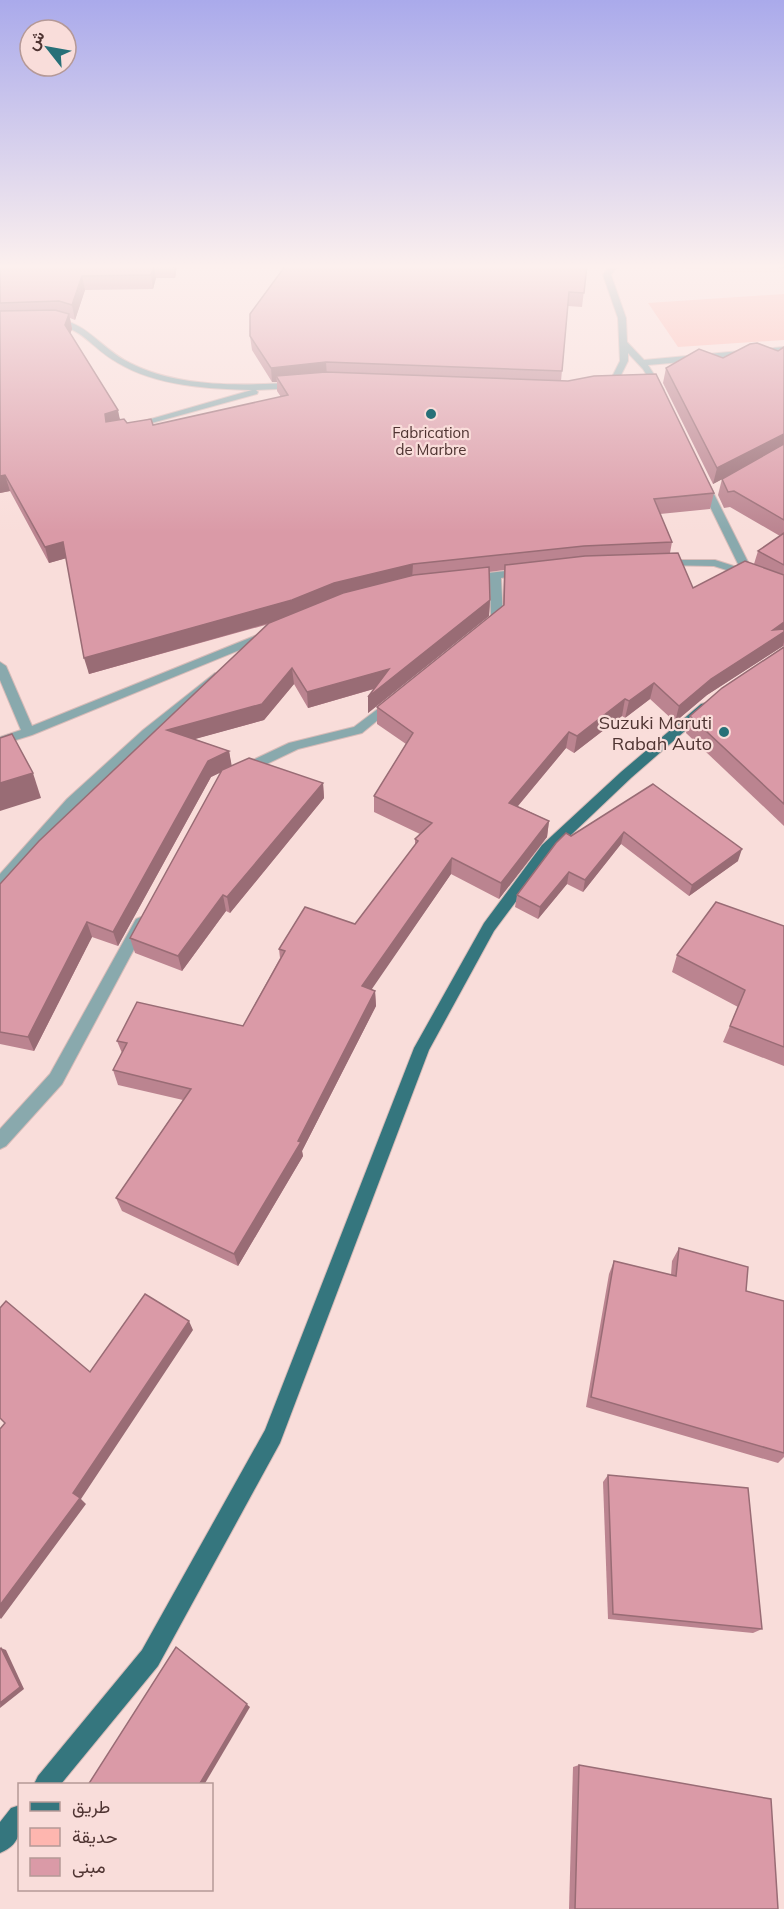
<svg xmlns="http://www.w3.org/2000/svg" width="784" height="1909" font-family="Mulish,Vazirmatn,sans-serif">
<rect width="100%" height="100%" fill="#f9ddda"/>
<polygon fill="#fbcdc8" points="655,265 784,265 784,273 735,273"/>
<polygon fill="#feb6af" points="784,294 784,340 678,347 648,303"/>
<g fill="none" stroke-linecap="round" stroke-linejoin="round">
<defs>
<g id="minor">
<polygon points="610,265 618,265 611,275 626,318 627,342 644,360 784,347 784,353 648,365 664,390 660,393 657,392 643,369 628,353 628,361 616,385 600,386 600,382 610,381 620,361 618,318 603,275"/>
<path d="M51,318C88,321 99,348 130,363C179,388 244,386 298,382L302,385L298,388L256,390L258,392L257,394L130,429V425L252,390C209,389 156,386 118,363C88,346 86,329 48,322L47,320Z"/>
<polygon points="703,479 708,482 753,572 784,586 784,593 745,576 714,566 659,565 659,561 663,560 715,560 740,568 698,482"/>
<polygon points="522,569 527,572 526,574 501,578 503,618 491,628 483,628 483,624 491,617 490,579 471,581 466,578 471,575"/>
<polygon points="267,631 273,635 271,637 32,735 0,745 0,737 21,730 0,680 0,662 6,666 32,726"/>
<polygon points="215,673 221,677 219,680 151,736 77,805 5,887 0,888 0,874 67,799 143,730"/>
<polygon points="391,699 397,703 395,706 362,733 298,749 248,773 238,773 236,770 238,767 289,743 354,727"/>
<polygon points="141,917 146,919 148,923 62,1084 6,1146 0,1149 0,1129 50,1074 136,919"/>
</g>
<g id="major">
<polygon points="757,265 784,265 784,268"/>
<polygon points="705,703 709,704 711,707 709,710 631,778 552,853 494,931 429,1050 280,1443 158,1666 61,1784 34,1784 38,1776 142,1650 265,1430 414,1048 484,923 542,845 621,772 701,704"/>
<path d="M20,1805C20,1827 24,1843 0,1853V1822L11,1808Z"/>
</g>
</defs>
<use href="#minor" stroke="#d7bbb8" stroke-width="2"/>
<use href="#major" stroke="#d7bbb8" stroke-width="2"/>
<use href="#minor" fill="#89a9ad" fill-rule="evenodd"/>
<use href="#major" fill="#35767e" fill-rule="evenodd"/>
</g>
<g fill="#bb8490">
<polygon points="0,265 177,265 175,278 156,278 153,289 85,290 75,320 70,318 72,329 70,334 120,419 127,423 153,425 281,397 277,391 277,382 272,382 252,350 250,336 587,265 582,307 568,306 561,381 714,493 710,509 660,514 672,542 670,553 693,588 754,564 758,551 780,536 730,507 724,508 718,495 722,479 713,484 663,383 666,368 723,358 778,351 784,347 784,646 783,646 707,695 675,722 650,699 625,718 622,716 574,753 566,748 518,806 549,821 547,837 499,899 451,874 371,989 375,991 376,1006 302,1151 303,1156 238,1266 122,1211 116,1198 183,1100 118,1085 113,1070 122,1053 117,1041 243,1026 280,958 279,949 355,924 415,845 415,839 420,834 374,812 374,796 406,744 377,724 377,707 503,606 504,570 489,572 490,600 489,616 368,713 374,689 308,708 294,684 264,720 194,739 229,751 231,765 323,783 324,798 230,913 226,911 182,971 135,953 130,938 221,772 211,777 118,946 92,937 34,1051 0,1044 0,884 269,624 89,674 66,558 49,563 10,491 0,493"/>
<polygon points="784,647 784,826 686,733 690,716"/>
<polygon points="653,784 738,861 689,896 621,844 583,892 567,884 538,919 515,907 517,895 571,836"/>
<polygon points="784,926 784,1066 723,1042 738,1007 672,972 677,955"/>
<polygon points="679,1248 746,1291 784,1301 784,1457 778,1463 586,1407 609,1274 614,1261 671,1275 672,1261"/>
<polygon points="608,1475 762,1629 753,1633 608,1619 603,1482"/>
<polygon points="579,1765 778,1909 569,1909 573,1767"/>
</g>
<g fill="#996c75">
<polygon points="154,265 156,278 153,289 151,275"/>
<polygon points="173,265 177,265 175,278"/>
<polygon points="82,276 85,290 75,320 72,305"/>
<polygon points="69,314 72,329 68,340 65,325"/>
<polygon points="326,362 327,377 276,376 277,382 272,382 271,368"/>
<polygon points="118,410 121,425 108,430 105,414"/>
<polygon points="784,434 784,447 713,484 717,468"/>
<polygon points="5,475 10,491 0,493 0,476"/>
<polygon points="63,542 67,558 49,563 45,547"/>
<polygon points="413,564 412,580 294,616 89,674 84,658 334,583"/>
<polygon points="490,600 489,616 368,713 368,697 380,687 308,708 307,692"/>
<polygon points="784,622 784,642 783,646 707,695 675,722 679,706 711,679"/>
<polygon points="292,668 294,684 264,720 170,746 167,730"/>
<polygon points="654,683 650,699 625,718 629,701"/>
<polygon points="625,699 622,716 574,753 577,736"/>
<polygon points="569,732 566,748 507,819 509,803"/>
<polygon points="229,751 232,767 211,777 118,946 113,932 208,761"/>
<polygon points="33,773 41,798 0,811 0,783"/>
<polygon points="323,783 324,798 230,913 227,897"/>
<polygon points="549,821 547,837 499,899 501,883"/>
<polygon points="624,832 621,844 583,892 585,880"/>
<polygon points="742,849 738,861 689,896 692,885"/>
<polygon points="452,858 451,874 363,1002 362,986"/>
<polygon points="569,872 567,884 538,919 540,907"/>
<polygon points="223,895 226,911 182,971 178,956"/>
<polygon points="87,922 92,937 34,1051 28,1037"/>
<polygon points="375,991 376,1006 302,1151 303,1156 238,1266 234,1254 298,1141"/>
<polygon points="189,1321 193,1330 81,1499 86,1504 1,1619 0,1618 0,1605 73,1493"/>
<polygon points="176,1647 250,1707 204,1785 199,1785"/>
<polygon points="1,1648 6,1650 24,1689 0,1708"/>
</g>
<g fill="#da9aa7" stroke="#996c75" stroke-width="1.5">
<polygon points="0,265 154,265 151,275 82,276 72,305 59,301 0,303"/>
<polygon points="286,265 587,265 584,293 569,292 562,371 326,362 271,368 250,336 250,314"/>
<polygon points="55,310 69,314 65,325 118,410 105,414 106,422 124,419 127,423 151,419 153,425 288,395 276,376 326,372 568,381 594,376 656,374 714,493 654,499 672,542 584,546 413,564 334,583 292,600 84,658 63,542 45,547 5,475 0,476 0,311"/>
<polygon points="757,343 778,351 784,347 784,434 717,468 666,368 699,349 723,358 750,344"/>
<polygon points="784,444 784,520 734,491 728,492 722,479"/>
<polygon points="784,533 784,565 758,551"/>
<polygon points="678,553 693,588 745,561 784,575 784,622 773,630 784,629 784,632 711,679 679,706 654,683 629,701 625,699 577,736 569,732 509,803 549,821 501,883 452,858 362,986 375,991 298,1141 301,1142 234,1254 116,1198 191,1089 113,1070 127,1043 117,1041 137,1002 243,1026 285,951 279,949 305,907 355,924 418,841 415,839 432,823 374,796 413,733 377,707 504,605 505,565 585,556"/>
<polygon points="489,567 490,600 368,697 389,669 307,692 292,668 262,704 167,730 229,751 208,761 113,932 87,922 28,1037 0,1032 0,884 39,841 269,623 343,593 414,575"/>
<polygon points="784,647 784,804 690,716 722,688"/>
<polygon points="12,734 33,773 0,783 0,738"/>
<polygon points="249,758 323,783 227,897 223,895 178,956 130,938 222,770"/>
<polygon points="653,784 742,849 692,885 624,832 585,880 569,872 540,907 517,895 556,843 566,833 571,836"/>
<polygon points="716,902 784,926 784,1047 730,1026 745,990 677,955"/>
<polygon points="679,1248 748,1267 746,1291 784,1301 784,1453 591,1397 614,1261 676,1276"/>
<polygon points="145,1294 189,1321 73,1493 80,1498 0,1605 0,1429 5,1423 0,1418 0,1308 6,1301 90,1372"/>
<polygon points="608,1475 748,1488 762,1629 613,1614"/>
<polygon points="176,1647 247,1704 199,1785 88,1785"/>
<polygon points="1,1648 20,1687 0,1703 0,1649"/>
<polygon points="579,1765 771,1799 778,1909 575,1909"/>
</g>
<linearGradient id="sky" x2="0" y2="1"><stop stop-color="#aaaaeb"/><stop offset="0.5" stop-color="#fcf0ee"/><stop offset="1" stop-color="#fcf0ee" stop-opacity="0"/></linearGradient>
<rect width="784" height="533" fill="url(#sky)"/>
<g fill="#277078" stroke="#f9ddda" stroke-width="2">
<circle cx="431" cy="414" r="6"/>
<circle cx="724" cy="732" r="6"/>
</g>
<g text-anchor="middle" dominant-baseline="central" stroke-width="4.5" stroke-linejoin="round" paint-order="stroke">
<g font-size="15" fill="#4f3432" stroke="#f9ddda">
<text x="431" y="432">Fabrication<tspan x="431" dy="17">de Marbre</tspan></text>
</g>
<g font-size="18" fill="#4f3432" stroke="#f9ddda" text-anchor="end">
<text x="712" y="722">Suzuki Maruti<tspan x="712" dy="21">Rabah Auto</tspan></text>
</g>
</g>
<rect x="18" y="1783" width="195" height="108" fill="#f9ddda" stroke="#b59997" stroke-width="1.5"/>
<rect x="30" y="1802" width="30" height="9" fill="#35767e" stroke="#b59997" stroke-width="1.5"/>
<text x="72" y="1813" font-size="18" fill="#4f3432">طريق</text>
<rect x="30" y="1828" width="30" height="18" fill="#feb6af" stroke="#b59997" stroke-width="1.5"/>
<text x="72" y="1843" font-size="18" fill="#4f3432">حديقة</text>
<rect x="30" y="1858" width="30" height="18" fill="#da9aa7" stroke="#b59997" stroke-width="1.5"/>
<text x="72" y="1873" font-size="18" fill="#4f3432">مبنى</text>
<g transform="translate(48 48) rotate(301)"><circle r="28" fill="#f9ddda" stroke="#b59997" stroke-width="1.5"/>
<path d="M0-4.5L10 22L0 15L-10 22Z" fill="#277078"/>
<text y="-9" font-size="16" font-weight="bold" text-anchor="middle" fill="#4f3432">ش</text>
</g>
</svg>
